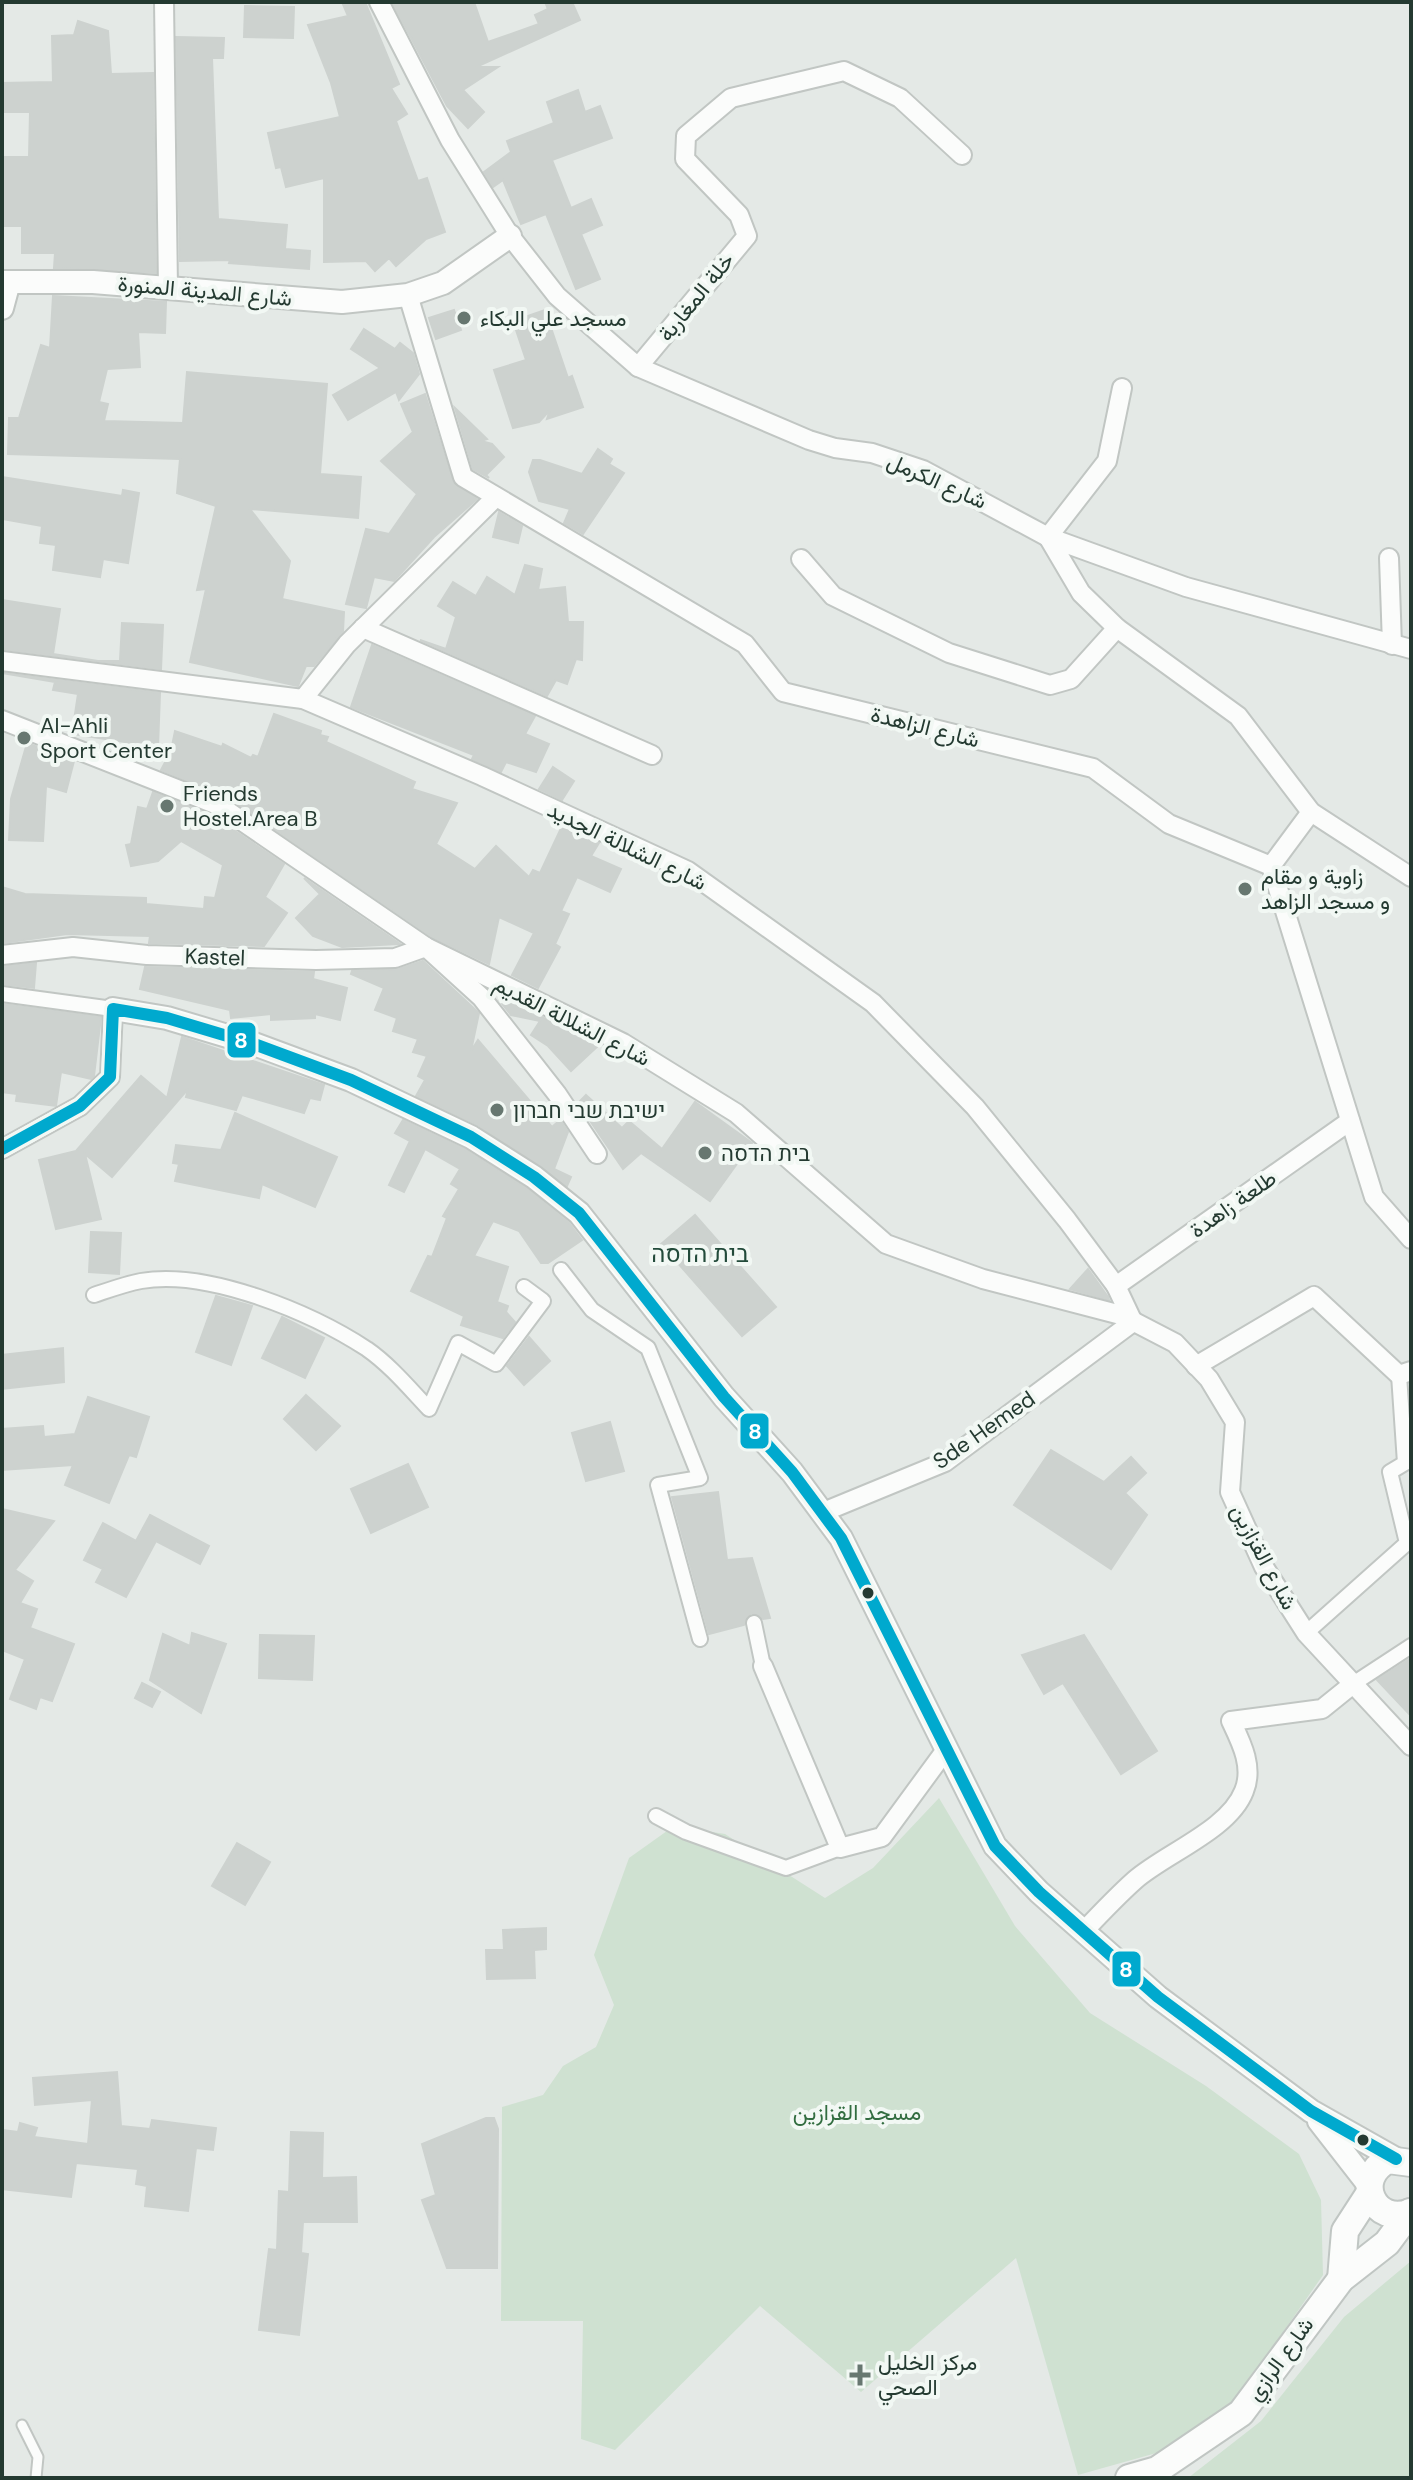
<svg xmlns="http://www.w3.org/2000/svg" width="1413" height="2480" font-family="'DM Sans',Vazirmatn,Heebo,sans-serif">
<rect width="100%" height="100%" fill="#e4e9e6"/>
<g fill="#cfe1d1">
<polygon points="939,1798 1015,1926 1090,2013 1206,2086 1299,2154 1321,2200 1323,2275 1237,2398 1167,2450 1078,2475 1016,2258 861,2392 760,2306 615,2450 581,2439 583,2321 501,2321 502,2107 543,2095 563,2066 596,2047 614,2005 594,1955 629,1858 674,1826 725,1834 825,1898 873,1868"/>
<polygon points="1411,2261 1411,2478 1188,2478 1261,2421 1344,2317"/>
</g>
<g fill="#cdd2cf" stroke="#cdd2cf" stroke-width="2">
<polygon points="342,2 365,2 399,84 391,88 407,114 396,121 418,181 427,178 445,232 426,239 396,266 389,258 375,271 366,261 324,262 324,178 286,187 281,167 276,168 268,133 340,117 331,83 308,25 348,16"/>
<polygon points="392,2 474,2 488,42 539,24 535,15 548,9 545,2 572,2 580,20 476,67 498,67 463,90 484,112 468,128 447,106"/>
<polygon points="245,6 294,7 293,38 244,37"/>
<polygon points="78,21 108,31 111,74 153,73 156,273 54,268 55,253 22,253 22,226 2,226 2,157 29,157 30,112 2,112 2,83 53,82 52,36 74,35"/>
<polygon points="176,37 224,38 223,58 212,58 218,219 287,225 285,249 310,251 309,269 229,263 230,260 180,261"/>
<polygon points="578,90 585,112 600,106 612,138 552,160 571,208 591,199 602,225 581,234 600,279 576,289 546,214 521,224 503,180 493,187 484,172 511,152 507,141 554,123 547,102"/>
<polygon points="53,296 166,302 165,333 138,332 140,367 107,369 99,402 108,404 104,421 183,423 187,372 327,384 320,474 361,477 358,518 250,509 290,561 282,599 344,612 343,631 314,666 306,666 298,686 190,662 206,589 197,590 216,506 177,493 180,459 8,454 9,418 19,418 41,345 50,348"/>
<polygon points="454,310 461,330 436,339 429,318"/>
<polygon points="545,310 568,378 572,376 583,407 547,419 550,410 539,422 513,428 494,370 526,360 513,321"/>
<polygon points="364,329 395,349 400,343 413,353 419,374 399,400 396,392 348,420 333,395 380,368 351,349"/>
<polygon points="425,394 452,480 477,499 434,537 394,581 374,577 366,608 346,604 366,529 389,534 417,494 381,461 413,432 401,404"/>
<polygon points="455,408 487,439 481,441 492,444 504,457 486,475 489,478 473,469"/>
<polygon points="598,449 612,459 609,464 624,473 583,534 564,523 570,509 539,501 529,472 533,460 540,460 582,474"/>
<polygon points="2,477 122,496 123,490 139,493 128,563 103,559 100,577 53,570 56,545 40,543 42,526 2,519"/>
<polygon points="499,512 522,526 518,543 493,537"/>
<polygon points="525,565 542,569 538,590 565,587 568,622 583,622 582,660 576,659 567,684 556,680 547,696 420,640 446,649 456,617 438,606 453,582 476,596 487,577 515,595"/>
<polygon points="2,600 60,609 53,654 98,661 120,661 122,623 163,625 161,669 2,649"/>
<polygon points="372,645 535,716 525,734 549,744 536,772 506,762 501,772 472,759 474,755 351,707"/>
<polygon points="2,673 160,693 158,747 72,734 78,694 53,690 55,682"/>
<polygon points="274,714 321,731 320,735 328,737 326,742 415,782 412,789 457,803 436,844 475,869 496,846 529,877 533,870 540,873 562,826 599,843 591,856 621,869 610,892 577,877 561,911 569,914 555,944 560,947 538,988 512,975 534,933 499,917 489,964 432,937 226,796 161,770 171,751 175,731 222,747 223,744 251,758 253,755 258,757"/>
<polygon points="27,743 74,761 66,792 46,786 43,841 9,840 11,799"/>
<polygon points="553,767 574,781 562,800 539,789"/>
<polygon points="153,792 214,817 284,864 265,897 287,913 264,946 149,943 150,936 67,934 2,943 2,887 25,894 146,898 146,904 204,909 205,897 215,898 223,865 181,841 158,861 131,866 126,845 131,844 138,807 147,809"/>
<polygon points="304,878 400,944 342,947 313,936 296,918 320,894"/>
<polygon points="423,961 479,1013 471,1051 478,1040 552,1127 560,1120 568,1132 554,1169 571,1177 567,1186 478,1125 416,1096 425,1080 418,1076 427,1056 413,1052 418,1039 393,1031 397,1018 375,1010 384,988 351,974 352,971 399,969"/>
<polygon points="36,963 34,988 2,984 2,967"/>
<polygon points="145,967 314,972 313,979 347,988 340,1020 315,1014 315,1018 271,1020 271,1014 231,1018 230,1010 140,989"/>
<polygon points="501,997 599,1045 571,1071 548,1046 531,1035 540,1021 511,1015 499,1000"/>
<polygon points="2,1004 101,1017 94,1076 91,1079 61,1072 56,1106 16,1101 17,1094 2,1092"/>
<polygon points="182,1037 324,1085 320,1100 310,1098 304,1113 242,1095 236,1110 186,1097 188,1089 112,1177 85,1154 101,1219 56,1229 39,1160 76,1151 141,1076 167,1098"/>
<polygon points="586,1095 622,1128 629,1121 662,1149 695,1102 752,1143 710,1201 641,1153 623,1169 578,1103"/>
<polygon points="235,1113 337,1157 315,1207 262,1184 259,1198 175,1181 179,1164 173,1163 176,1145 221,1150"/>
<polygon points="403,1120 464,1149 526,1188 569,1223 582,1240 548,1263 541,1263 519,1231 493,1221 474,1256 508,1267 497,1302 508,1306 506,1312 515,1322 503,1338 461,1325 464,1316 411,1291 428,1256 432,1257 447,1218 443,1216 459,1189 451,1184 460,1169 425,1149 404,1192 389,1185 410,1141 395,1133"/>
<polygon points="695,1215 776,1307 742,1336 661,1244"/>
<polygon points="91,1232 121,1233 119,1274 89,1272"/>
<polygon points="1088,1269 1108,1297 1109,1300 1070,1289"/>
<polygon points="216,1296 252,1306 231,1365 196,1352"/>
<polygon points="282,1317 324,1338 305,1378 262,1358"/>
<polygon points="529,1337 550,1361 524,1385 507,1366"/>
<polygon points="63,1348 64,1382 2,1389 2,1355"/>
<polygon points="306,1395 340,1426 316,1450 284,1419"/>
<polygon points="88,1397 149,1417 136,1457 129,1455 109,1503 65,1485 73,1465 2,1470 2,1429 43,1426 44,1437 75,1434"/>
<polygon points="610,1422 624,1471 586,1481 572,1433"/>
<polygon points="1051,1450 1104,1482 1131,1457 1146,1473 1125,1493 1147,1515 1111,1569 1014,1505"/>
<polygon points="408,1464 428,1507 371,1533 351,1489"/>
<polygon points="718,1492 727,1560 752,1558 770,1618 763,1619 751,1613 744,1625 709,1634 672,1497"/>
<polygon points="2,1509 54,1521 15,1570 33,1581 20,1603 37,1609 30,1628 74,1644 52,1701 40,1697 36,1709 10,1699 25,1659 2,1650"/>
<polygon points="150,1515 209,1546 200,1564 156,1541 126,1597 96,1582 103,1569 84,1560 103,1523 136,1541"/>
<polygon points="192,1633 226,1644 201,1713 150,1680 163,1634 190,1646"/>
<polygon points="260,1635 314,1636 312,1680 259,1678"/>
<polygon points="1084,1635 1157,1751 1121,1774 1063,1683 1044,1694 1022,1655"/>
<polygon points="1411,1658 1411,1716 1377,1680"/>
<polygon points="142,1683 160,1692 152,1707 135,1698"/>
<polygon points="237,1843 270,1862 245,1905 212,1886"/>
<polygon points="546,1928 546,1949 534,1950 535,1978 487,1979 486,1950 504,1950 503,1930"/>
<polygon points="117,2072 121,2126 150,2129 152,2120 216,2128 213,2150 196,2148 188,2211 145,2206 147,2186 136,2184 138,2169 76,2163 71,2197 2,2189 2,2130 18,2132 20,2123 37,2128 34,2137 88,2144 92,2100 35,2105 33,2078"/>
<polygon points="486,2118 494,2118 498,2129 497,2268 447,2268 422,2200 436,2195 422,2144"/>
<polygon points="291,2132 323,2133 322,2178 356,2177 357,2222 303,2222 301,2253 308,2254 299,2335 259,2330 269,2249 277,2250 279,2191 289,2192"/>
</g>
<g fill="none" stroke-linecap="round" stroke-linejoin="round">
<defs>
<polyline id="service" points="22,2425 38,2457 36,2478"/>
<g id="pedestrian">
<polyline points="2,994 113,1009"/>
<polyline points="561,1270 592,1310 648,1348 700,1478 658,1485 700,1639"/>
<path d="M94,1295C109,1290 125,1284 141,1281C208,1269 312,1313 367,1349C390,1365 410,1389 429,1409L458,1343L496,1364L543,1301L524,1287"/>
<polyline points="754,1623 763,1666"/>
<polyline points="1306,1633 1407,1543 1390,1472 1405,1463 1399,1375"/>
<polyline points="1353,1684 1411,1646"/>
<polyline points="656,1816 686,1832 786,1868 840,1848"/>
</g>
<g id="minor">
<polyline points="164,2 168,288"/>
<polyline points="379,2 450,140 510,236 557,296 638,367 809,440 835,448 872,453 923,470 1048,537 1186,587 1411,649"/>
<polyline points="408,295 463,477 745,644 783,692 1093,768 1169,824 1271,866 1374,1197 1411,1239"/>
<polyline points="638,367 747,236 739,215 685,159 686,136 731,98 844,71 900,98 962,155"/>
<polyline points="1122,388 1107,461 1048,537 1081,593 1117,628 1238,716 1311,812 1411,877"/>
<polyline points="1389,558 1392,645"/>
<polyline points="801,559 833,596 949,653 1050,685 1071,679 1117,628"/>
<polyline points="363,628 652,755"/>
<polyline points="2,661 303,699 482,776 688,871 873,1003 975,1107 1067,1220 1116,1286 1133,1322"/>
<polyline points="303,699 347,644 496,497"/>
<polyline points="2,720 220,806 426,947 623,1043 736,1113 886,1244 983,1279 1121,1315 1175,1343 1209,1379 1235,1422 1230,1492 1264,1567 1306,1633 1411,1746"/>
<polyline points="1271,866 1311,812"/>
<polyline points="2,955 73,947 147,955 316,960 395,958 426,947 481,997 557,1094 597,1154"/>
<polyline points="2,1149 80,1106 110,1077 113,1009"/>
<polyline points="1116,1286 1350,1121"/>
<polyline points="1196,1366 1314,1296 1399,1375 1411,1371"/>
<polyline points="821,1513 945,1462 1133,1322"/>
<polyline points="763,1666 840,1848 882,1837 945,1751"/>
<path d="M1083,1932C1100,1914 1117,1896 1135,1880C1166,1853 1229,1830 1244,1791C1254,1767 1241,1742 1231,1721L1322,1709L1353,1684"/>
</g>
<g id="tertiary">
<polyline points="2,282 93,282 342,302 408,295 443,283 510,236"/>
<polyline points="2,308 9,282"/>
<polyline points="113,1009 167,1018 254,1044 351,1080 471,1137 534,1177 579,1213 724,1397 792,1472 841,1538 995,1846 1039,1892 1158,1997 1311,2111 1396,2159"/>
<polyline points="1319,2121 1368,2184"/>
</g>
<g id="secondary">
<path d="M1411,2163L1388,2160C1352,2178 1374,2227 1411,2212"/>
<polyline points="1341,2279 1345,2231 1369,2194"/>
<polyline points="1129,2478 1157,2470 1241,2413 1341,2279 1387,2243 1410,2212"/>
</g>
</defs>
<use href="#service" stroke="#c1c6c3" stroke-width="13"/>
<use href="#pedestrian" stroke="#c1c6c3" stroke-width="18"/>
<use href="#minor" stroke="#c1c6c3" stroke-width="22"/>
<use href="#tertiary" stroke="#c1c6c3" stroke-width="26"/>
<use href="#secondary" stroke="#c0c6c3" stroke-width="30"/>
<use href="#service" stroke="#fbfcfb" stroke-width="9"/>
<use href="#pedestrian" stroke="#fbfcfb" stroke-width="14"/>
<use href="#minor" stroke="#fbfcfb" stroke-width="18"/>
<use href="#tertiary" stroke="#fbfcfb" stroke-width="22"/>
<use href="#secondary" stroke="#fbfcfb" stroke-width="26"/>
<defs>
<polyline id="bus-1" points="2,1149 80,1106 110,1077 113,1009 167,1018 254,1044 351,1080 471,1137 534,1177 579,1213 724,1397 792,1472 841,1538 995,1846 1039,1892 1158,1997 1311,2111 1396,2159"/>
</defs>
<use href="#bus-1" stroke="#f2f8f4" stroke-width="18"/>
<use href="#bus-1" stroke="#00a9ce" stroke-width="12"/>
</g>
<g fill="#677770" stroke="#f2f8f4" stroke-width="3">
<circle cx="464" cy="318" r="8"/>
<circle cx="24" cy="738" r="8"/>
<circle cx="167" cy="806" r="8"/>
<circle cx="1245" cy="889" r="8"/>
<circle cx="497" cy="1110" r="8"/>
<circle cx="705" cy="1153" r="8"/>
<path d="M856 2363h8v8h8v8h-8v8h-8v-8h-8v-8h8z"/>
</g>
<g fill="#243a31" stroke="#f2f8f4" stroke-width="3">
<circle cx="868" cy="1593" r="7"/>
<circle cx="1363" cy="2140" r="7"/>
</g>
<g text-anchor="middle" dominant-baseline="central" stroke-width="8" stroke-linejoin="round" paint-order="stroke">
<g font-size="22" fill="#243a31" stroke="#f2f8f4">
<text transform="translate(205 291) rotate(5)">شارع المدينة المنورة</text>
<text transform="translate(696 297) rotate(-51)">خلة المغاربة</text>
<text transform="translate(937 481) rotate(24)">شارع الكرمل</text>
<text transform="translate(925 727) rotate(14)">شارع الزاهدة</text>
<text transform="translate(627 846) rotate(26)">شارع الشلالة الجديد</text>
<text transform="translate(215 957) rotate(2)">Kastel</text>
<text transform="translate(572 1021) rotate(27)">شارع الشلالة القديم</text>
<text transform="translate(1233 1204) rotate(-35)">طلعة زاهدة</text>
<text transform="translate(984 1430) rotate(-35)">Sde Hemed</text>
<text transform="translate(1264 1557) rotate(62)">شارع القزازين</text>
<text transform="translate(1280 2359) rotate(-54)">شارع الرازي</text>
</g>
<g font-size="22" fill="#243a31" stroke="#f2f8f4" text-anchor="start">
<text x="480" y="318">مسجد علي البكاء</text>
<text x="40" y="725">Al-Ahli<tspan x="40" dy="25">Sport Center</tspan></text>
<text x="183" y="793">Friends<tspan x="183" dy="25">Hostel.Area B</tspan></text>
<text x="1261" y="876">زاوية و مقام<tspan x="1261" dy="25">و مسجد الزاهد</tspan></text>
<text x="513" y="1110">ישיבת שבי חברון</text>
<text x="721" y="1153">בית הדסה</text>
<text x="878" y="2362">مركز الخليل<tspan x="878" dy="25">الصحي</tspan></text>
</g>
<g font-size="22" fill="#326d40" stroke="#f2f8f4">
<text x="857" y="2112">مسجد القزازين</text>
</g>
<g font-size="24" fill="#224a3a" stroke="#f2f8f4">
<text x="700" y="1253">בית הדסה</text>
</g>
</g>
<g stroke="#f2f8f4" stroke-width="3">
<rect x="226" y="1021" width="31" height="38" rx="8" fill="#00a9ce"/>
<rect x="739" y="1412" width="31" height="38" rx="8" fill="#00a9ce"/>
<rect x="1111" y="1950" width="31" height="38" rx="8" fill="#00a9ce"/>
</g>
<g font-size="22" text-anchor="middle" font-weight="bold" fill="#fff">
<text x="241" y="1048">8</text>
<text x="755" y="1439">8</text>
<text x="1126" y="1977">8</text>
</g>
<rect width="1413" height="2480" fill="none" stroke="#243a31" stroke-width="8"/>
</svg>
